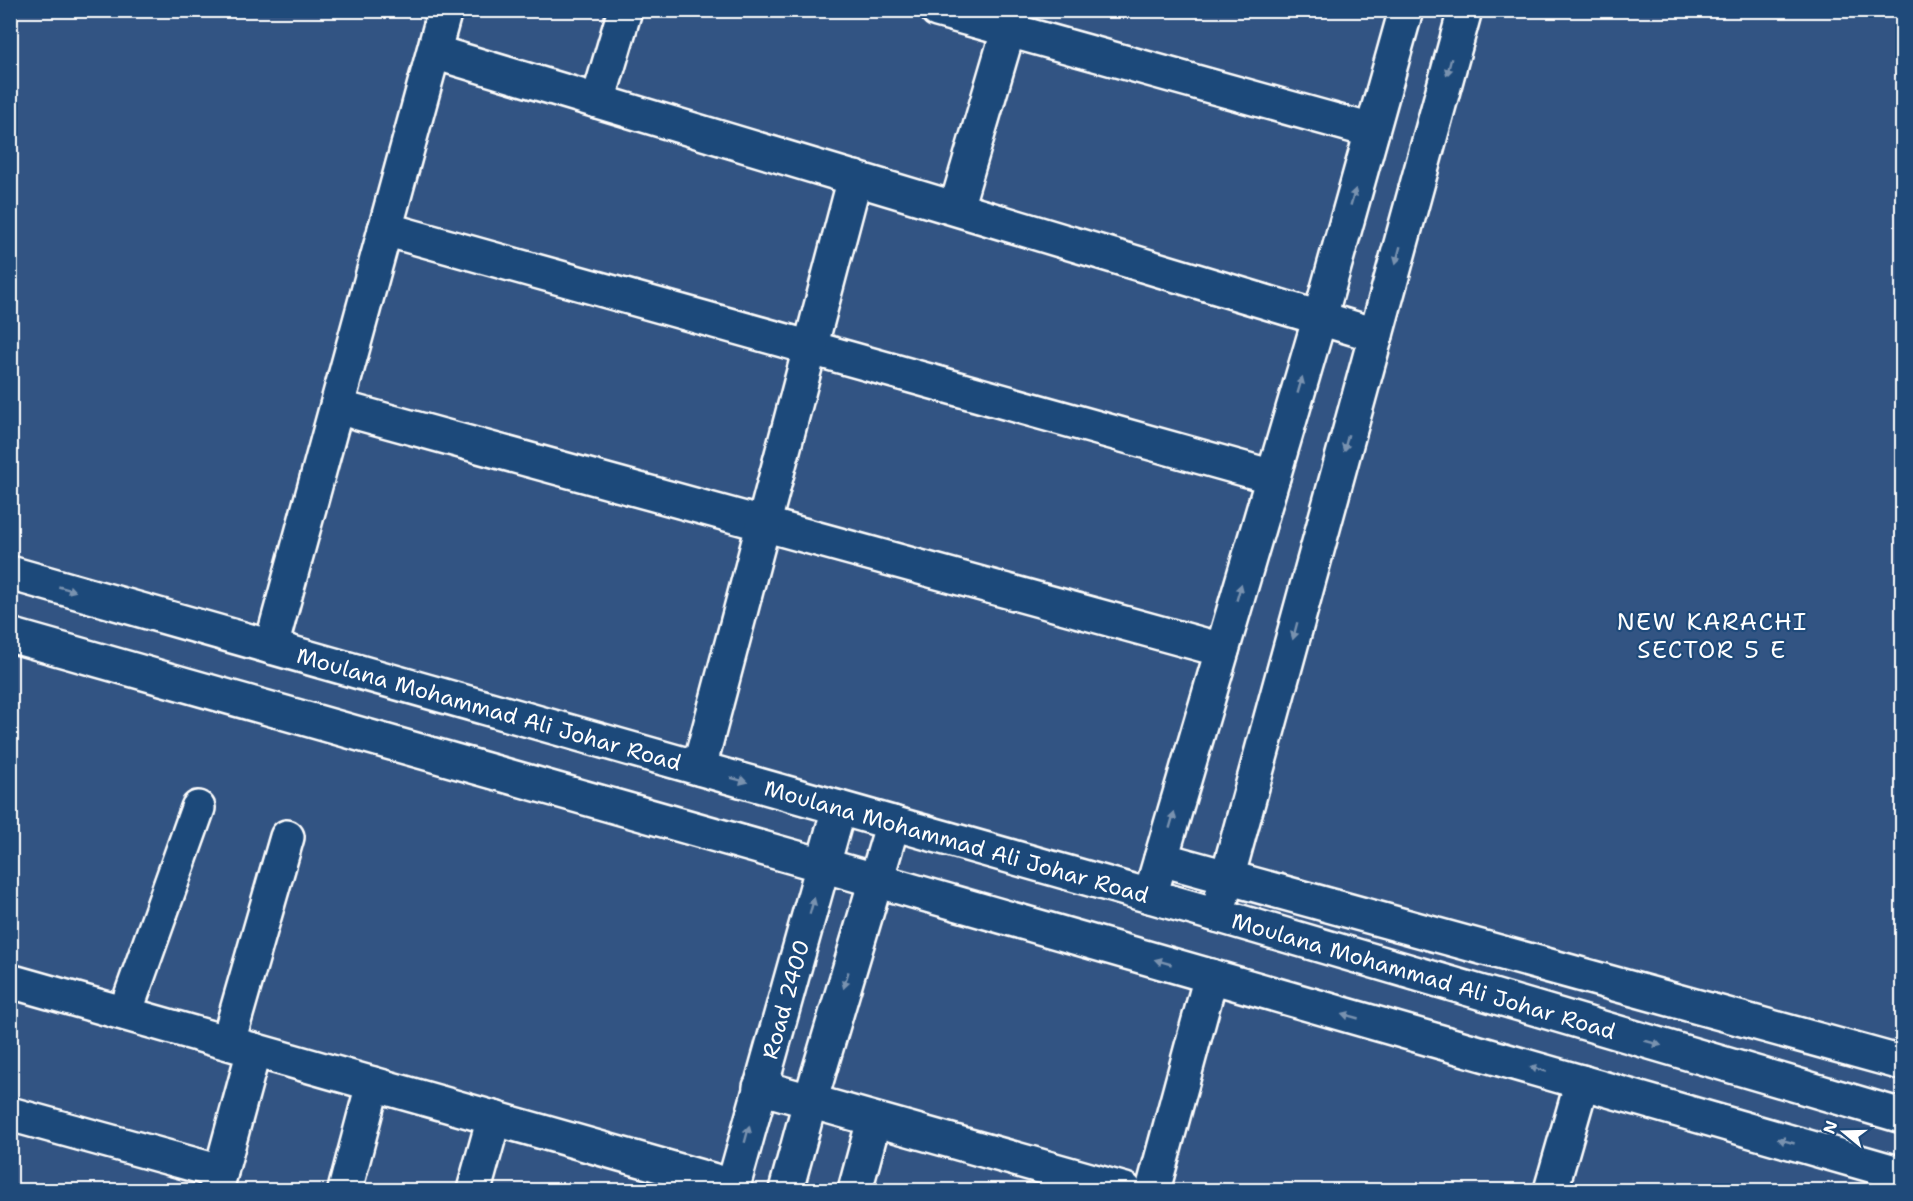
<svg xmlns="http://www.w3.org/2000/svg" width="1913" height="1201" font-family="'Shantell Sans',sans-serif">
<rect width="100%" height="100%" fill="#325483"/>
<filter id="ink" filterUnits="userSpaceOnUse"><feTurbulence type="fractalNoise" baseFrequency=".0167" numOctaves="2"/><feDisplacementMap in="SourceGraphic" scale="12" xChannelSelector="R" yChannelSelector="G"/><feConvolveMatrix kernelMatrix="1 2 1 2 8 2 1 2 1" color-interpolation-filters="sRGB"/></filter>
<g filter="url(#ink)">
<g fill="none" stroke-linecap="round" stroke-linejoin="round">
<defs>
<g id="street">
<polyline points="937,10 1372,131"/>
<polyline points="434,52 1376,335"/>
<polyline points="598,101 625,10"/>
<polyline points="956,208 1014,11"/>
<polyline points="385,229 1273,477"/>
<polyline points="337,407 1222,650"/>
<polyline points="271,647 445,10"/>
<polyline points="699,768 855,178"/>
<polyline points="1161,859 1902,1063"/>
<polyline points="10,981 733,1186"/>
<polyline points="125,1013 198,808"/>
<polyline points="228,1042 287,837"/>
<polyline points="760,1087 1125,1190"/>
<polyline points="10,1114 221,1172"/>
<polyline points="216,1190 254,1050"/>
<polyline points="345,1190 373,1084"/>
<polyline points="474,1190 494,1118"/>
<polyline points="855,1190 874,1120"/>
<polyline points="1153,1190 1211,976"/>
</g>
<g id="secondary">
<path id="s1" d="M10,573L1217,915L1902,1116"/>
<polyline points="10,635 875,880 1902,1174"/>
<polyline points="1150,896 1320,317 1406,10"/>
<polyline points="1217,915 1465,10"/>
<path id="s2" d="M732,1190L839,808"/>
<polyline points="786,1190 810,1102 893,823"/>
<polyline points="1551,1190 1582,1082"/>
</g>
</defs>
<use href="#street" stroke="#fff" stroke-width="38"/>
<use href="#secondary" stroke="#fff" stroke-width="38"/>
<use href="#street" stroke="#1f4a7a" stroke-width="33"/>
<use href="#secondary" stroke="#1f4a7a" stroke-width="33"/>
</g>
<defs><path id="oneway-solid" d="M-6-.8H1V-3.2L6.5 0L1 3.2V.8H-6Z" transform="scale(1.5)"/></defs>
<g fill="#7992af">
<use href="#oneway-solid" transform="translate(1449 67) rotate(105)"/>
<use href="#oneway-solid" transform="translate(1353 197) rotate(-74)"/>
<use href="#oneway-solid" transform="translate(1398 255) rotate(105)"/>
<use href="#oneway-solid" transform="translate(1300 385) rotate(-74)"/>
<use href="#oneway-solid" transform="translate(1346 443) rotate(105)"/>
<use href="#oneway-solid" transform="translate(67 589) rotate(16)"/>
<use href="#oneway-solid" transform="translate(1239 592) rotate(-74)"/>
<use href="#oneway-solid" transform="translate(1295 631) rotate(105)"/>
<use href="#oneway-solid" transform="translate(739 780) rotate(16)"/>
<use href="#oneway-solid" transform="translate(1172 820) rotate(-74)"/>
<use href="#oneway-solid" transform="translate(812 906) rotate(-74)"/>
<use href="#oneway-solid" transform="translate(1163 962) rotate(-164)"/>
<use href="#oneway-solid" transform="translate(846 980) rotate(106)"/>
<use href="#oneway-solid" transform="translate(1350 1016) rotate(-164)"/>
<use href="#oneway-solid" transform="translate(1653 1043) rotate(16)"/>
<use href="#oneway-solid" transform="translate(1538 1069) rotate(-164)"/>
<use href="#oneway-solid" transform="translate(747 1134) rotate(-75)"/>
<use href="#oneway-solid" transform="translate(1786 1141) rotate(-164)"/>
</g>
</g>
<g text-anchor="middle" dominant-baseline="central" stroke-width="4.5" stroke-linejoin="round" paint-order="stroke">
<g font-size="22" fill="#fff" stroke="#1f4a7a">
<text stroke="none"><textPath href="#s1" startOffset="498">Moulana Mohammad Ali Johar Road</textPath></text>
<text stroke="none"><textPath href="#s1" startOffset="984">Moulana Mohammad Ali Johar Road</textPath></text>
<text stroke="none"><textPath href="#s1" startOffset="1470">Moulana Mohammad Ali Johar Road</textPath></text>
<text stroke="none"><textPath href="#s2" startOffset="198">Road 2400</textPath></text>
</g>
<g font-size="24" letter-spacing="1.5" fill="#fff" stroke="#1f4a7a">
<text x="1712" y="622">NEW KARACHI<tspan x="1712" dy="28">SECTOR 5 E</tspan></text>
</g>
</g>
<rect width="1913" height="1201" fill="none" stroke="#1f4a7a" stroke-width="36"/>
<rect x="18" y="18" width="1877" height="1165" fill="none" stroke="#fff" stroke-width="2" filter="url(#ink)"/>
<g transform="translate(1844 1132) rotate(289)" stroke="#1f4a7a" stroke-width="4.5" paint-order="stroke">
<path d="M0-4.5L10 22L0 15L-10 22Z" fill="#ffffff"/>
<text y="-9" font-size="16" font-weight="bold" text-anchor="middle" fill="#ffffff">N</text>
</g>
</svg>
